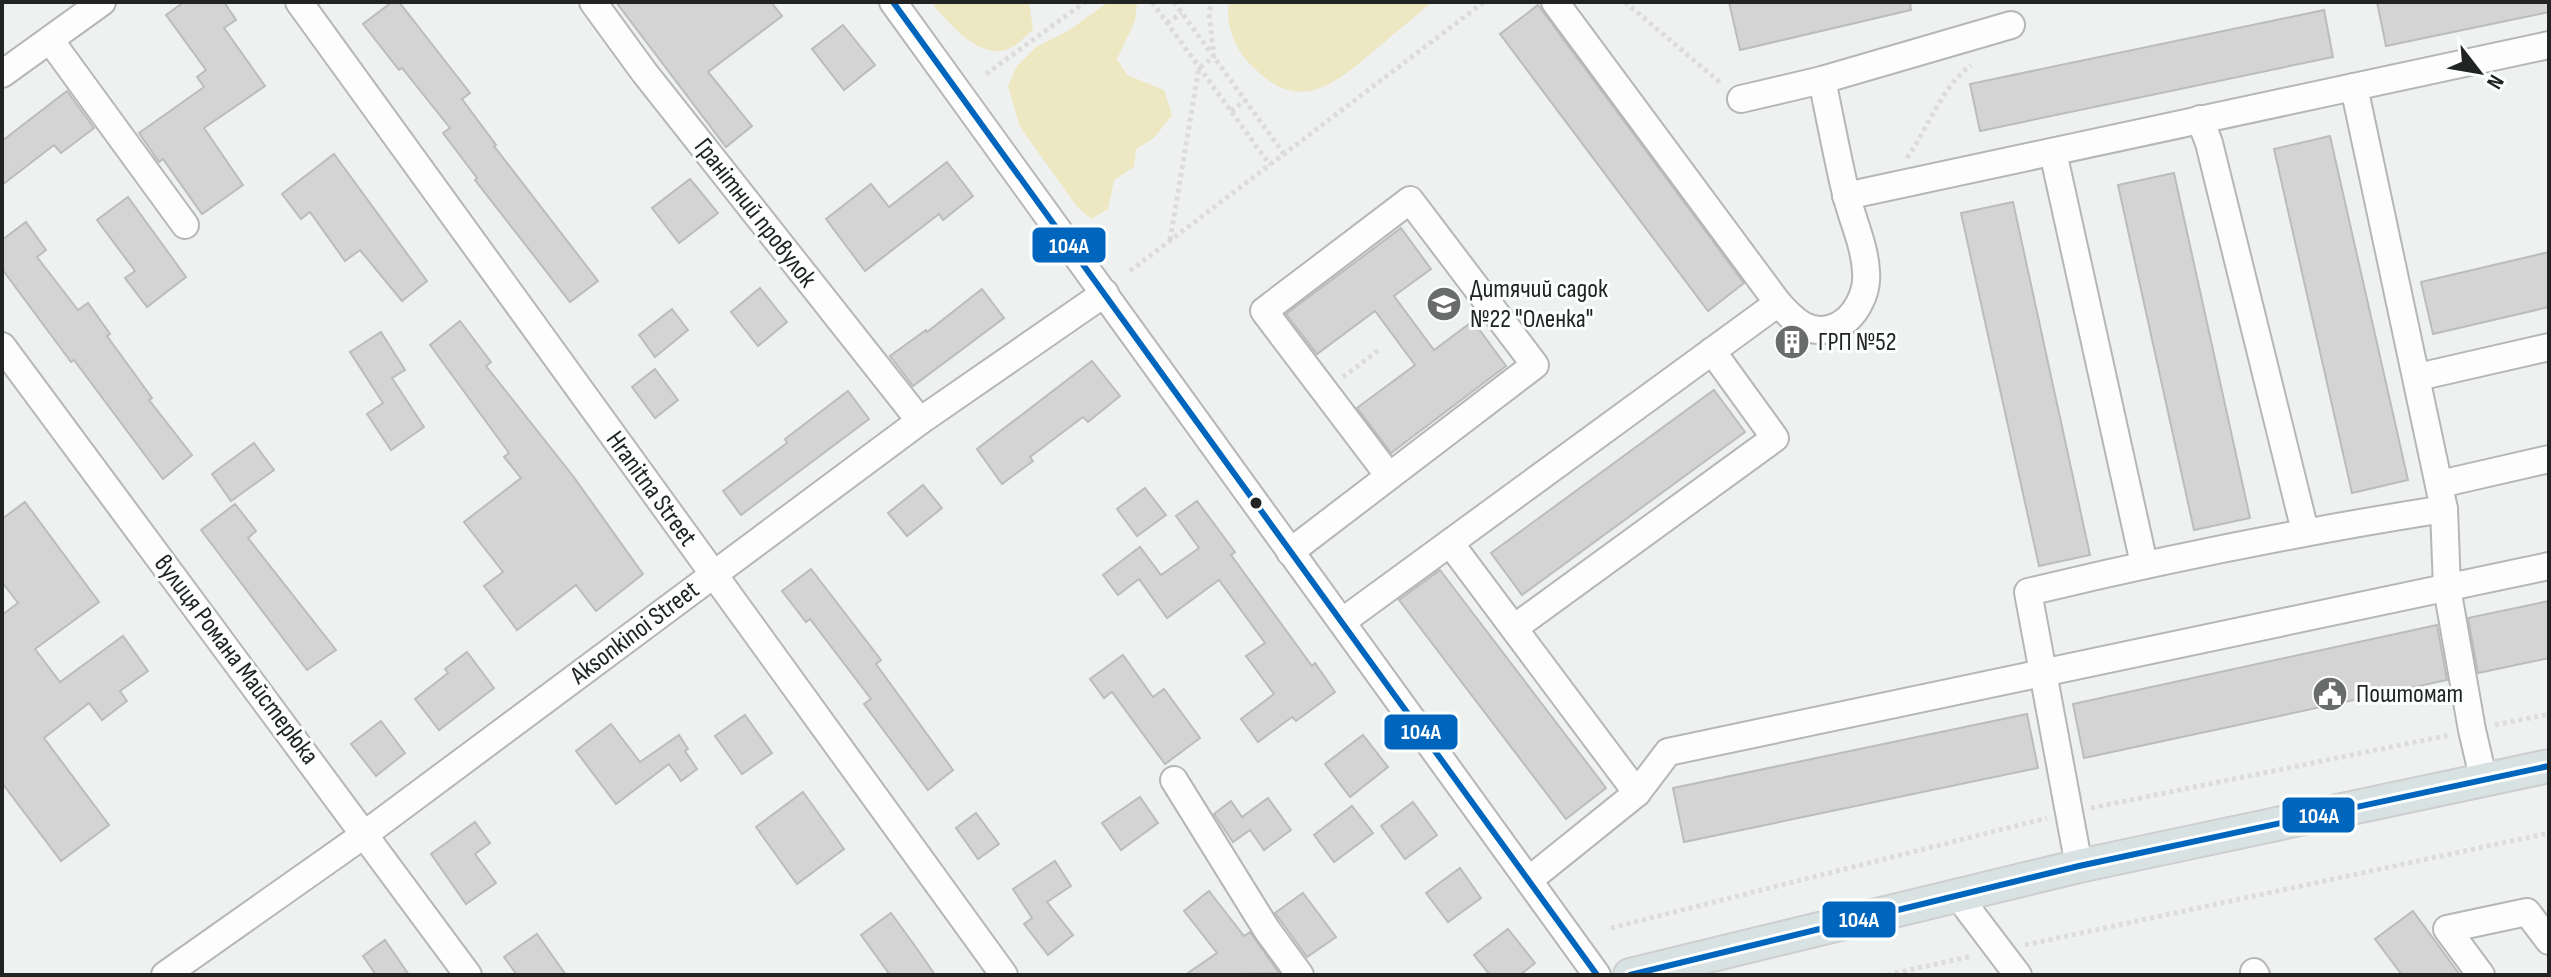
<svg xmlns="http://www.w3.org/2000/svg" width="2551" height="977" font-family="'Sofia Sans Condensed',sans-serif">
<rect width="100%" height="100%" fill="#eff1f0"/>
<g fill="#ede7c2">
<path d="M931,2H1029L1033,29C1027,35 1021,42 1014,46C984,66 948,23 931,2Z"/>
<polygon points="1108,2 1137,4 1135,21 1117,59 1127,75 1164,90 1172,115 1154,138 1136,149 1134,167 1114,180 1108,209 1091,219 1078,208 1020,127 1008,86 1017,66 1036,47 1068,31"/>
<path d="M1229,2H1432C1413,18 1394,34 1375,50C1335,83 1302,115 1254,68C1236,51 1225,27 1229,2Z"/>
</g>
<g fill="#d3d4d3" stroke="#bbbdbc" stroke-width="2">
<polygon points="184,2 224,2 236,20 224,28 265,86 204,128 243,185 202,214 163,159 159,162 139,133 204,87 197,77 206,70 166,15"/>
<polygon points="392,2 399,2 470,93 462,99 496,145 494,146 598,281 570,302 475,180 477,178 443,133 450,128 402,68 399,70 363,24"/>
<polygon points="616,2 771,2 782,16 708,72 752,126 726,147"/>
<polygon points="1729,2 1910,2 1911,10 1740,50"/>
<polygon points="2377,2 2549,2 2549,12 2386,46"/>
<polygon points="1538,5 1744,283 1708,311 1500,34"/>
<polygon points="2324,10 2333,57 1980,131 1970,84"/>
<polygon points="843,25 875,65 844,90 812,49"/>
<polygon points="67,91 94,128 61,153 54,145 2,185 2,141"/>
<polygon points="2330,136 2408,480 2352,493 2274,149"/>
<polygon points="334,154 427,281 402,301 360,250 345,261 310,212 301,219 282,194"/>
<polygon points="947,162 973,196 943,220 939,214 865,271 826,219 871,184 889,207"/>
<polygon points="2174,173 2250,518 2194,530 2118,185"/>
<polygon points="690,179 718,213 679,243 652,208"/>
<polygon points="128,197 186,277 147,307 125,278 135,271 97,220"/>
<polygon points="2013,202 2090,555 2039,566 1961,213"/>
<polygon points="26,222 46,250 37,257 78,310 88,303 110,334 107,336 152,398 149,400 192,455 163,479 74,360 71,362 2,269 2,240"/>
<polygon points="1401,228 1431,269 1394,296 1434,350 1473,321 1506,366 1391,453 1357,408 1415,365 1375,311 1317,354 1286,314"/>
<polygon points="2549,252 2549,307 2433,334 2421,282"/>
<polygon points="760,288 787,322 758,346 731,312"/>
<polygon points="982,289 1004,318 913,386 890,356 926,330 927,332"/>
<polygon points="672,309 688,330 655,357 639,335"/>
<polygon points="460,321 491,362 486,366 573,476 643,574 596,611 576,585 517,630 484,586 503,572 464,522 521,478 504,457 509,453 430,345"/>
<polygon points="381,332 405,370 392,378 424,427 391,450 367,414 383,403 350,352"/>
<polygon points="1092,361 1120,396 1088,422 1083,417 1030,457 1033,461 1002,484 977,449"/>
<polygon points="655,369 678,400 655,418 632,387"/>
<polygon points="1714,390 1745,432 1522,595 1491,553"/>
<polygon points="848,391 869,419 741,515 723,491 787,443 785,439"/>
<polygon points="254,443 274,470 231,501 212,474"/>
<polygon points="923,485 942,508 907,536 888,513"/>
<polygon points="1145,488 1166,515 1137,536 1117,509"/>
<polygon points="1197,501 1235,552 1231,555 1312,666 1315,663 1335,692 1296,721 1292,717 1258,742 1241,719 1274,694 1246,656 1265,643 1219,580 1167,618 1139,579 1118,595 1103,575 1140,547 1161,575 1199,548 1176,516"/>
<polygon points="25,502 99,602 35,649 60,682 123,636 148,671 120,691 127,701 102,720 89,703 44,738 109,825 61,861 2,783 2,615 18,603 2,582 2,519"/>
<polygon points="235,504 256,531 248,538 336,650 307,670 201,530"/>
<polygon points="811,569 881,660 876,664 953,770 928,790 864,704 871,699 810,619 806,622 782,591"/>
<polygon points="1440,570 1606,788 1566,819 1399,600"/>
<polygon points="2549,601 2549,658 2478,673 2468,618"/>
<polygon points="2437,625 2447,680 2084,758 2073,704"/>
<polygon points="467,652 494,688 439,730 415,699 448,673 445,669"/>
<polygon points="1123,655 1153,697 1164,689 1200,738 1165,764 1112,692 1104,698 1090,679"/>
<polygon points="2027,714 2038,768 1684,842 1673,788"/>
<polygon points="745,715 772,753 742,774 715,736"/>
<polygon points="381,721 405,753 376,776 351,744"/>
<polygon points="611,724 640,762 679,735 688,749 685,751 697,769 681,781 669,764 616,804 576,751"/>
<polygon points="1363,735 1388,767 1350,797 1325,764"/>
<polygon points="803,792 844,849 797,884 756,827"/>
<polygon points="1140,797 1158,823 1121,850 1102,823"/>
<polygon points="1268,798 1291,830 1264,850 1250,830 1233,842 1214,814 1231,801 1242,817"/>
<polygon points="1413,802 1437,835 1405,859 1381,826"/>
<polygon points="1352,806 1373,833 1334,862 1314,835"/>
<polygon points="976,813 999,844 978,859 956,828"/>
<polygon points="475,822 490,843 475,854 496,883 466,904 431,854"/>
<polygon points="1055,861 1071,886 1047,902 1073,935 1048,955 1024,924 1032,918 1013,889"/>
<polygon points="1460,868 1481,898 1448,922 1426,893"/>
<polygon points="1209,891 1244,936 1250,932 1279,973 1185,975 1217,953 1184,911"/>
<polygon points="1303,893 1336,937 1307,957 1275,913"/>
<polygon points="2413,911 2460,975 2402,975 2375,939"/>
<polygon points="891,913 920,953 935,975 890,975 861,935"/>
<polygon points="1508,929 1535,963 1520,975 1490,975 1474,955"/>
<polygon points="537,934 566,975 517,975 504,957"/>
<polygon points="385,940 409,975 376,975 363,956"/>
</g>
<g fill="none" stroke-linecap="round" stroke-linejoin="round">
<defs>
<g id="minor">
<polyline points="299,2 1004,975"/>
<polyline points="593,2 644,72 920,421"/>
<polyline points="893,2 1597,975"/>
<polyline points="50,40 185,225"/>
<polyline points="2,74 102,2"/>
<polyline points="2354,87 2444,509 2447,588 2472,730 2484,781"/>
<polyline points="1741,99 1822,80 2011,25"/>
<polyline points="2200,119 2209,143 2305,531"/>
<polyline points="2053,152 2144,564"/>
<polyline points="1846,196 2549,45"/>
<path d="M1778,303C1794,321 1810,337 1835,327C1855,319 1868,293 1866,272C1865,246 1852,219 1846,194C1837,156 1830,118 1822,80"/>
<polyline points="2,346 468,975"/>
<polyline points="2418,377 2549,347"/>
<polyline points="2440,484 2549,459"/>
<polyline points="1450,543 1637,793 1529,880"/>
<polyline points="1290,552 1535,365 1410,200 1264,311 1389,476"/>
<polyline points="1343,621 1778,303 1555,2"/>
<polyline points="1514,628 1775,438 1712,351"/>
<polyline points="1174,780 1267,930 1300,975"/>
<polyline points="1637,793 1668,752 2549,566"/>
<path d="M2079,866L2028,592C2166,559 2304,531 2444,509"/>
<polyline points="1958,896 2018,975"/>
<polyline points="2254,972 2256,975"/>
<polyline points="165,975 365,834 920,421 1105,293"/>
<polyline points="2481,975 2447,929 2527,912 2549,941"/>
</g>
<polyline id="major" points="1630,975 2079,866 2549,766"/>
</defs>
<use href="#minor" stroke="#b5b7b6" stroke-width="30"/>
<use href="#major" stroke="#cdcecd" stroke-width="36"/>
<g stroke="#dbdcdb" stroke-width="5" stroke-dasharray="4 4" stroke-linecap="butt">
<polyline points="1152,2 1270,165"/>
<polyline points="1174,2 1284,154"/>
<polyline points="1625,2 1722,84"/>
<polyline points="1167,23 1182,13"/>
<polyline points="986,74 1085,2"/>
<polyline points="1231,111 1246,100"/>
<path d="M1907,158C1929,127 1940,89 1971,65"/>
<polyline points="1170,240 1199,68 1214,57 1209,13 1212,2"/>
<polyline points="1130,271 1484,2"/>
<polyline points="1343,377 1380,349"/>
<polyline points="2495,725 2549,714"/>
<polyline points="2091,808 2450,735"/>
<polyline points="1611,928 2047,818"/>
<polyline points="2025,945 2549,833"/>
<polyline points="1887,975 1972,956"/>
</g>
<use href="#minor" stroke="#fdfdfd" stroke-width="26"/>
<use href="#major" stroke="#d8e2e2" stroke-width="32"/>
<defs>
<g id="bus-1">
<polyline points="893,2 1597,975"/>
<polyline points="1630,975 2079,866 2549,766"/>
</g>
</defs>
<use href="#bus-1" stroke="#fcfffd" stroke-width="12"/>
<use href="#bus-1" stroke="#0065bd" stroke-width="6"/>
</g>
<defs>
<symbol id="school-disc" viewBox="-11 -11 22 22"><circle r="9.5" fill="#6a6b6b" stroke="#fcfffd"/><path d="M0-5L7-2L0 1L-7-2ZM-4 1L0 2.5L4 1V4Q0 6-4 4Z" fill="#fff"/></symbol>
<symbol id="building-disc" viewBox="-11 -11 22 22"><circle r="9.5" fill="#6a6b6b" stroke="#fcfffd"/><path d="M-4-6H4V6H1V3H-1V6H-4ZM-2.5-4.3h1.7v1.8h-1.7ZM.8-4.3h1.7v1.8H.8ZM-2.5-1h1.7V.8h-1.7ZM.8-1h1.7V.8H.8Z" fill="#fff"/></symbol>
<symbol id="civic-disc" viewBox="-11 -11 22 22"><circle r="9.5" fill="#6a6b6b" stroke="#fcfffd"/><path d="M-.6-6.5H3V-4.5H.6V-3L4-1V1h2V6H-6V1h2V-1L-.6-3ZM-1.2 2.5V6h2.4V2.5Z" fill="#fff"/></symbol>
</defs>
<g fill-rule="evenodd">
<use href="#school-disc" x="1424" y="284" width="40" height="40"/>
<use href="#building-disc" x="1772" y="322" width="40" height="40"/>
<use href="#civic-disc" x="2310" y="674" width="40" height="40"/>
</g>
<circle fill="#222323" stroke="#fcfffd" stroke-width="3" cx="1256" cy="503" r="7"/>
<g text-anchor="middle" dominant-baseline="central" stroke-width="6" stroke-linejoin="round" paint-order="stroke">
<g font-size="26" fill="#222323" stroke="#fcfffd">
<text transform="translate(755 213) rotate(52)">Гранітний провулок</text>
<text transform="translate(651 489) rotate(54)">Hranitna Street</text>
<text transform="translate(635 633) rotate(-37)">Aksonkinoi Street</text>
<text transform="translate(236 660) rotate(53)">вулиця Романа Майстерюка</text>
</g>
<g font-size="26" fill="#222323" stroke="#fcfffd" text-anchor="start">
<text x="1470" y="289">Дитячий садок<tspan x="1470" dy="30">№22 "Оленка"</tspan></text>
<text x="1818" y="342">ГРП №52</text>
<text x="2356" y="694">Поштомат</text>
</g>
</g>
<g stroke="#fcfffd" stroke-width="3">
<rect x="1031" y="226" width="76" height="38" rx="8" fill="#0065bd"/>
<rect x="1383" y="713" width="76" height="38" rx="8" fill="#0065bd"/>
<rect x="2281" y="796" width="75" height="38" rx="8" fill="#0065bd"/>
<rect x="1821" y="900" width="76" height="39" rx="8" fill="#0065bd"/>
</g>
<g font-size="22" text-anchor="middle" font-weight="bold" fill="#fff">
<text x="1069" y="253">104А</text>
<text x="1421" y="739">104А</text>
<text x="2319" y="823">104А</text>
<text x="1859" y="927">104А</text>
</g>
<rect width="2551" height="977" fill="none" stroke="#222323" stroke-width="8"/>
<g transform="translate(2479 72) rotate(121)" stroke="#fcfffd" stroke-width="6" paint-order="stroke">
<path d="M0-6L14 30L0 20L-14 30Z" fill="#222323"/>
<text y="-12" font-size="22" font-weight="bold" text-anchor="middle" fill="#222323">N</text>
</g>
</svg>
